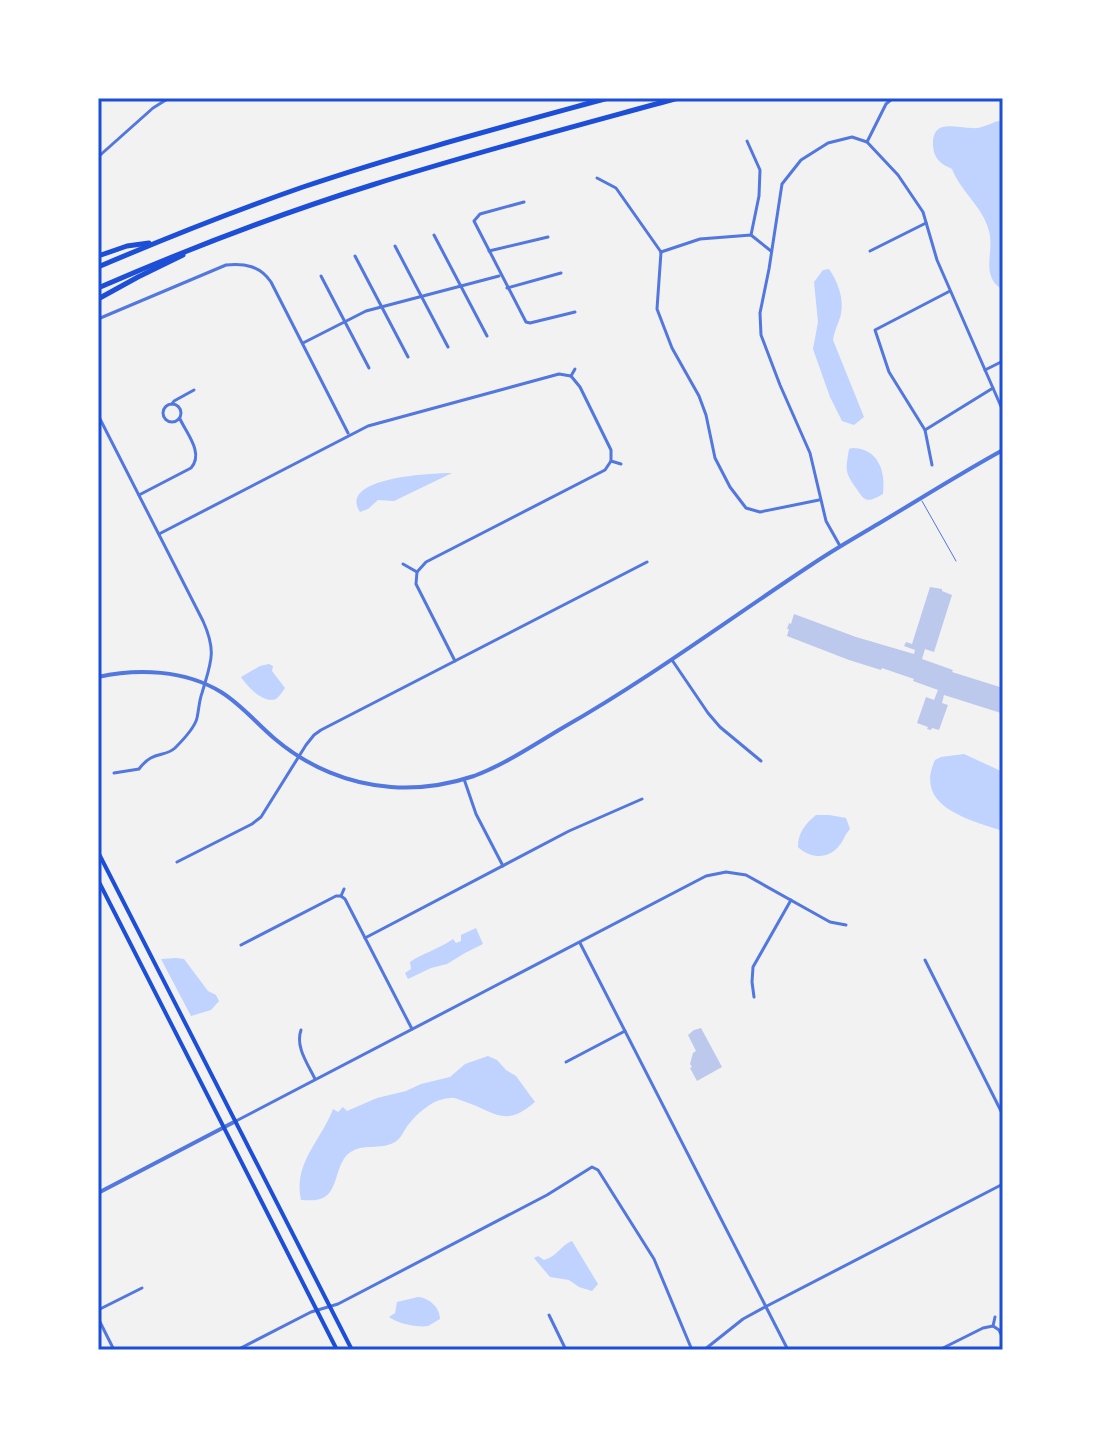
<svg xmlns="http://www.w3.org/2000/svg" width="1101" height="1448" font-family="'Titillium Web',sans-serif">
<rect width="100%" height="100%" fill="#f2f2f2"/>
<g fill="#bfd3fe">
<path d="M998,121L1003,122V290C979,275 995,253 989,231C983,207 961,192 952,169C941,164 934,159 933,146C932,118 954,128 972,128C981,129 989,124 998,121Z"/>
<path d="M829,269C838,282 844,298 841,314C839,323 834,331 833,340L864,417L854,425L842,421L830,397L813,349L818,322L814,282L823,270Z"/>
<path d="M852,448C878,448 886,471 883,494C867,503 865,502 856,488C844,471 846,469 849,449Z"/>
<path d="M452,473L394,501L378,500L368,509L360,512C337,477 434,473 452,473Z"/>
<path d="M269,664L273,666L272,671L285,688C283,691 279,697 276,699C263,704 247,686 241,677L260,666Z"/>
<path d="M964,754L1003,772V831C970,820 913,807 935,760L941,757Z"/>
<path d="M816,815H829L846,818L850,829C847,832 845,836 843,840C833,859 813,861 798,847C798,833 805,824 816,815Z"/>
<path d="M476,928L483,944L465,953L447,964L431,968L408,979L405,973L411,969L410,962C423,953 439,949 453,939L456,943L461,941V935Z"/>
<polygon points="176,958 184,959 208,991 216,995 219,1001 211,1010 191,1016 161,959"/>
<path d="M488,1056L497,1060L506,1070L516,1076L535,1102C504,1129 495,1111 463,1101C459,1100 455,1097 451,1098C433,1098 415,1115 406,1128C402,1134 401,1138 395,1142C380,1151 362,1142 348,1154C335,1165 338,1195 320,1199C315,1201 307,1200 301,1200C293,1163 321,1141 333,1109L338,1112L343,1107L347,1111L377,1098L406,1091L421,1084L450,1077L465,1064Z"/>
<path d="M572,1241L598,1284L592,1291L579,1287L569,1280L550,1277L534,1258L538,1256L544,1260C558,1256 561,1245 572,1241Z"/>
<path d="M418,1297C429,1298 440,1307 440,1319C436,1321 432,1324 428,1326C418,1328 396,1323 389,1317L395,1313L397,1302Z"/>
</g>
<g fill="#bdc9ec">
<polygon points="930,587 942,589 942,591 952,595 934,652 925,649 922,659 953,670 952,672 1003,688 1003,706 1001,713 944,695 942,703 948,705 939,730 932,728 931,730 927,729 928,727 917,723 926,697 934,700 938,690 913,681 914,679 882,668 881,670 849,660 787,636 789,629 787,629 789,623 791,624 794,614 856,637 914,654 915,650 904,646 906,642 912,644"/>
<polygon points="701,1028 722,1067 697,1081 690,1068 692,1067 690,1064 693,1053 696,1051 688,1035 694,1030"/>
</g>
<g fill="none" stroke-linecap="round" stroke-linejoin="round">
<polyline stroke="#5277de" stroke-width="1" points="922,501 956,561"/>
<g stroke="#5277de" stroke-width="3">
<polyline points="747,141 760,170 759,196 751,235"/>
<polyline points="867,142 886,104 893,98"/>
<polyline points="98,157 153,108 169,98"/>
<polyline points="597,178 616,188 661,252"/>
<polyline points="524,202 480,214 474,221 526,322 530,323 575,312"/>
<polyline points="434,235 487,336"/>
<polyline points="395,246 448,347"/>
<polyline points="489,251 548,237"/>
<polyline points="870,251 926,223"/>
<polyline points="661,252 657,309 672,348 699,396 706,415 715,458 730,487 746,508 760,512 819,500"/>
<polyline points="661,252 700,239 751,235 771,251"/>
<polyline points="355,256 408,357"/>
<polyline points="321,276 369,368"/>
<polyline points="507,288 561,273"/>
<path d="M98,319L226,265C245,263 260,266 271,282L348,433"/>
<polyline points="303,343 366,311 499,276"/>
<polyline points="575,369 571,376 580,387 611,450 611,461 621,464"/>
<polyline points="985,370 1003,361"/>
<circle cx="172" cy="413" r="9"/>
<polyline points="172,404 174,401 194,390"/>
<path d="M98,415L203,621C217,652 211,662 202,693C199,701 199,709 197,718C195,727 182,741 175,748C164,758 153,750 139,769L114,773"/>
<polyline points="925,430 993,388"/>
<polyline points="932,465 925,430 889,372 875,330 950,291"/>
<path d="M139,495L191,468C204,453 187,434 180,419"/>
<polyline points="159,534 368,426 559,374 571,376"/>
<polyline points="840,546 826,521 810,453 780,385 761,335 760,313 769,269 782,184 801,160 828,143 852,137 867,142 898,175 923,212 937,260 1003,411"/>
<polyline points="403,564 417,572 416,584 455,661"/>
<polyline points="417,572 426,562 605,470 611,461"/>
<polyline points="672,660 708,713 720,727 761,761"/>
<polyline points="464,779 476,814 503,866"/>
<polyline points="177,862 252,824 261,817 306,745 314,735 321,730 647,562"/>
<polyline points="344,889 341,896 345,899 412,1029"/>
<polyline points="365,938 569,831 642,799"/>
<polyline points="580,943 788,1350"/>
<polyline points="241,945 336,896 341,896"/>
<polyline points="925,960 1003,1115"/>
<polyline points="754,997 752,982 753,967 791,900"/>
<path d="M301,1030C295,1047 308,1064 315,1079"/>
<polyline points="566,1062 625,1031"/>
<polyline points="236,1121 706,876 726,872 746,875 830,922 846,925"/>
<polyline points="98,1310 142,1288"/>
<polyline points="549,1315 566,1350"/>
<polyline points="995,1317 993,1326 999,1330 1003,1338"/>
<polyline points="98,1318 114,1350"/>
<polyline points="237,1350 311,1312 338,1304 547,1195 592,1167 598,1170 654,1259 692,1350"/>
<polyline points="704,1350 743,1319 765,1307 1003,1184"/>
<polyline points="939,1350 983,1328 993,1326"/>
</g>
<g stroke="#5277de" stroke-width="4">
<path d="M98,677C138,668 185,670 221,692C242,705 257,724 275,739C308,767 349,784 391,787C419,789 447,785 474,776C506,764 535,744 564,727C650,678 729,619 811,565C833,550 856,537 878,524C920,499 961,473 1003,450"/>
<polyline points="98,1193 236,1121"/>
</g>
<g stroke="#1d4ed8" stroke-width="4">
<polyline points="98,852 352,1350"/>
<polyline points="98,880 337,1350"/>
</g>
<g stroke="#1d4ed8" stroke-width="5">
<polyline points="98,256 127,246 149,243"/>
<path d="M98,267C166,238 234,211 303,187C404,153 506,126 608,98"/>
<path d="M98,288C188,249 279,214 372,185C473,153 576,126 678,98"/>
<polyline points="98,299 138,277 183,255"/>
</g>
</g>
<rect width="1101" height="1448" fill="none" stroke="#ffffff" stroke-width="200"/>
<rect x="100" y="100" width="901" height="1248" fill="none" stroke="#1d4ed8" stroke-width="3"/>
</svg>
